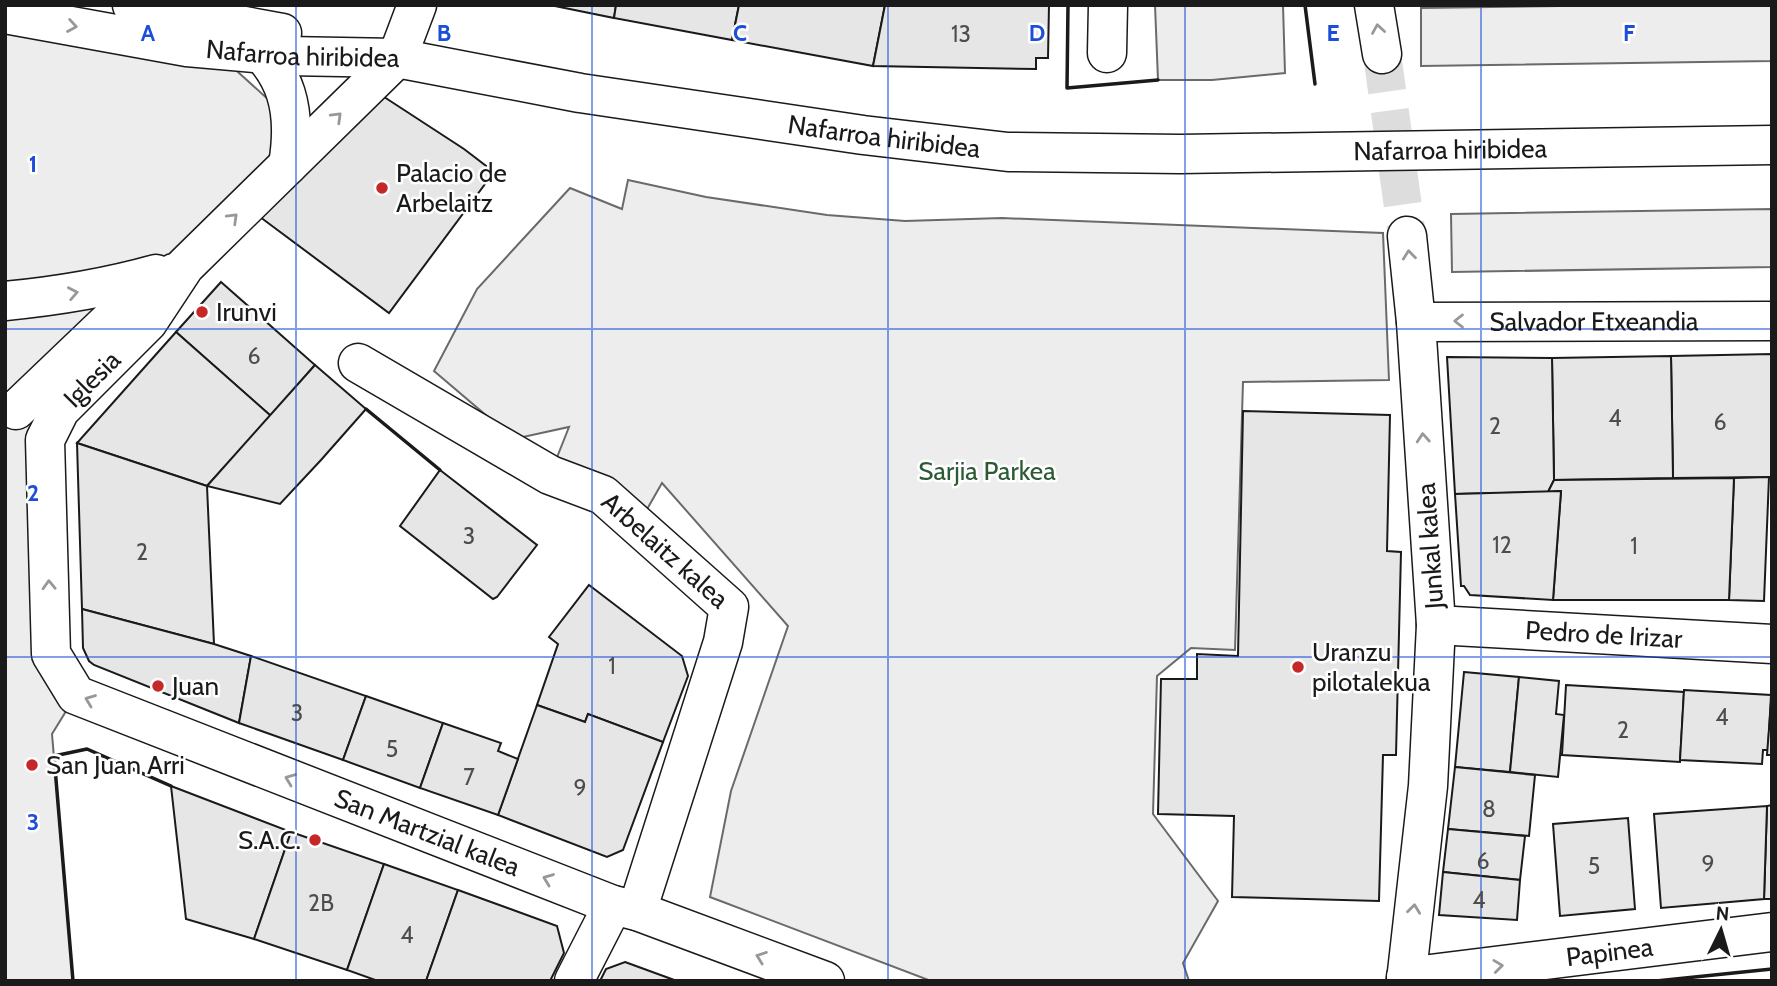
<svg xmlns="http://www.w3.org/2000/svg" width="1777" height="986" font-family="Cabin,sans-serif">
<rect width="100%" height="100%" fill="#fff"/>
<g fill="#ededed" stroke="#6a6a6a" stroke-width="2">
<polygon points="1155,5 1283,5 1285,73 1212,80 1158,80"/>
<polygon points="1633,5 1772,5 1772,61 1421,66 1421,8"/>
<polygon points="5,25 228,63 270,101 288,165 60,410 48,555 76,695 52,734 73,981 5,981"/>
<polygon points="628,180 706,197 827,215 905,221 1002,218 1383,233 1389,380 1243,382 1235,650 1191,648 1157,676 1153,814 1218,901 1183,963 1189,981 931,981 710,897 731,791 788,626 662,483 638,525 550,475 569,427 514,439 434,371 477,289 570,188 622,209"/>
<polygon points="1772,209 1772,267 1452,272 1451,214"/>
</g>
<g fill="#e6e6e6" stroke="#1a1a1a" stroke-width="2">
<polygon points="550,5 616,5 614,18"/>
<polygon points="616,5 739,5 732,40 614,18"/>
<polygon points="739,5 885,5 873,66 732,40"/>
<polygon points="885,5 1049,5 1048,58 1036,58 1036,69 873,66"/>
<polygon points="378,93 464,149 494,172 389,313 256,214"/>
<polygon points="221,282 315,365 271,416 176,332"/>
<polygon points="176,332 271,416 207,486 77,443"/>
<polygon points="1772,354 1772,477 1673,478 1671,356"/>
<polygon points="1671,356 1673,478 1554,480 1552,358"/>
<polygon points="1447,357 1552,358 1554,480 1548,492 1455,494"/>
<polygon points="315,365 366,409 321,460 280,504 207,486"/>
<polygon points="1243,411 1390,415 1387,551 1401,552 1396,755 1383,755 1379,901 1232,897 1234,816 1158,814 1161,679 1197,679 1197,654 1238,656"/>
<polygon points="77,443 207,486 214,644 82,609"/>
<polygon points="440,470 537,545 497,597 493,599 400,526"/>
<polygon points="1769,477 1764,601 1729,600 1734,478"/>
<polygon points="1734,478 1729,600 1553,600 1561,491 1548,492 1554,480"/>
<polygon points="1561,491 1553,600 1470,595 1464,586 1461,586 1455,494"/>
<polygon points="589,585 682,656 688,676 663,742 588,714 585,722 537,705 558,644 549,637"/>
<polygon points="82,609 214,644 251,656 239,723 94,665 89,661 83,648"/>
<polygon points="251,656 366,696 343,760 239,723"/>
<polygon points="1464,672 1519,677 1510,772 1455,767"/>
<polygon points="1519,677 1559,681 1556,714 1564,715 1558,777 1510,772"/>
<polygon points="1566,685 1684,692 1680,762 1562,755"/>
<polygon points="1684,690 1771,695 1768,750 1763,750 1762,764 1680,760"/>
<polygon points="1772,690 1772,755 1767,755"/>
<polygon points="366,696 443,723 420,788 343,760"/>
<polygon points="537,705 585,722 588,714 663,742 623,850 607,857 498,815"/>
<polygon points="443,723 501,743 498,751 518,759 498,815 420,788"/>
<polygon points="1455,767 1535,775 1529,836 1448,829"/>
<polygon points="171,786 291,832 254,939 186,919"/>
<polygon points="1772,805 1772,899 1764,899 1767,806"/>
<polygon points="1767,806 1764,899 1661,908 1654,814"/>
<polygon points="1628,818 1635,909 1560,916 1553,824"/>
<polygon points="1448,829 1525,836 1520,880 1443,872"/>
<polygon points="291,832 384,864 347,970 254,939"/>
<polygon points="384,864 458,890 426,981 378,981 347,970"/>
<polygon points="1443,872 1520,880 1517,920 1439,915"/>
<polygon points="458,890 557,926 564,953 550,981 426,981"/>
<polygon points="625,962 677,981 600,981 606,969"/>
</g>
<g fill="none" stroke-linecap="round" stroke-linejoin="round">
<polyline stroke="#ddd" stroke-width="38" stroke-dasharray="38 19" stroke-linecap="butt" points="1382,54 1407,236"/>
<defs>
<g id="minor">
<path id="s1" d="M417,5L397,58L185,266L148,322L60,410L45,440L51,654L76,695L613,905L637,911L825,981"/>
<polyline points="1374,5 1382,54"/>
<path d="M243,36C288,71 297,111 288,165"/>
<polyline points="1107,53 1108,5"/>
<path d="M5,301C57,296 106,288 156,274"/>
<path id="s2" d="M1416,322L1772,321"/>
<path id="s3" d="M358,363L550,475L603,495L729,607L723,642L637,911"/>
<polyline points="16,410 129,302 174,273"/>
<path id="s4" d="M1436,625L1772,644"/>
<path id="s5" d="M1406,977L1772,932"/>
<polyline points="574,981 613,905"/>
<polyline points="1406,981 1428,786 1436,625 1416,322 1407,236"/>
</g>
<g id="major">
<polyline points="132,5 282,33"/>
<path id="s6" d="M5,14L187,47L286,56L397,58L580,93L863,135L1008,152L1180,154L1772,145"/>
</g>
</defs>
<use href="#minor" stroke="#1a1a1a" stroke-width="41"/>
<use href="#major" stroke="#1a1a1a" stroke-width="41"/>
<use href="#minor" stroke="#fff" stroke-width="38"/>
<use href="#major" stroke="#fff" stroke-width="38"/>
<g stroke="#1a1a1a" stroke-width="3.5">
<polyline points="1068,5 1067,88 1158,80"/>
<polyline points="1305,5 1315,84"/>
<polyline points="366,409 440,470"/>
<polyline points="73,981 54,756 87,749 171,786"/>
<polyline points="1656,981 1772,969"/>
</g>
</g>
<defs><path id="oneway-chevron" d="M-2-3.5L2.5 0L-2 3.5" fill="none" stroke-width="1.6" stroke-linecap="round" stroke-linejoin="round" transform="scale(1.75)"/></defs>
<g stroke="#989898">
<use href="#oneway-chevron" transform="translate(72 26) rotate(10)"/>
<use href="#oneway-chevron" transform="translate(1378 29) rotate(-99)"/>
<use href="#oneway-chevron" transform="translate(337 117) rotate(-44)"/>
<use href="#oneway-chevron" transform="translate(233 218) rotate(-44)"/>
<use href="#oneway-chevron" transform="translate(1409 255) rotate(-96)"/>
<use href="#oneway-chevron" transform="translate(73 293) rotate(-11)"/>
<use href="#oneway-chevron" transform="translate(1459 321) rotate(180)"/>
<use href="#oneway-chevron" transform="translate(1423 438) rotate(-94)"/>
<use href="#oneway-chevron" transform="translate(49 585) rotate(-92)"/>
<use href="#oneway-chevron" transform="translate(90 700) rotate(-159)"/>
<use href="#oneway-chevron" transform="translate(290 779) rotate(-159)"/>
<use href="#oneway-chevron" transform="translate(548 879) rotate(-159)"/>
<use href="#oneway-chevron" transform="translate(1414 909) rotate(-83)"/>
<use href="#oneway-chevron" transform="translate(761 957) rotate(-160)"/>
<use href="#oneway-chevron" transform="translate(1498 966) rotate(-7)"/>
</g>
<path fill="none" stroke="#1d4ed8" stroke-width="2" stroke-opacity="0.55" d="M296,5V981M592,5V981M888,5V981M1185,5V981M1481,5V981M5,329H1772M5,657H1772"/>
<g fill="#c62828" stroke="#fff" stroke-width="2.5">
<circle cx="382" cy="188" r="7"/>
<circle cx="202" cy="312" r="7"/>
<circle cx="1298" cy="667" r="7"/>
<circle cx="158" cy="686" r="7"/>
<circle cx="32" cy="765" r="7"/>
<circle cx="315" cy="840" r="7"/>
</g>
<g text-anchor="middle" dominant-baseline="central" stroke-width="5" stroke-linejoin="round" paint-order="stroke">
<g font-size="23" fill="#4d4d4d">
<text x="961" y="34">13</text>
<text x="254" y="356">6</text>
<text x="1615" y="418">4</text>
<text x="1720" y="422">6</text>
<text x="1495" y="426">2</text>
<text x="469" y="536">3</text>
<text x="1502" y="545">12</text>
<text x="1634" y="546">1</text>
<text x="142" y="552">2</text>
<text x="612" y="666">1</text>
<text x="297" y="713">3</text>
<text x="1722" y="717">4</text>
<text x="1623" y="730">2</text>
<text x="392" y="749">5</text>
<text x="469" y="777">7</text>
<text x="580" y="788">9</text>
<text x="1489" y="809">8</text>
<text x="1483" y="861">6</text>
<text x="1708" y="864">9</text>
<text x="1594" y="866">5</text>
<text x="1479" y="900">4</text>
<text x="321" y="903">2B</text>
<text x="407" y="935">4</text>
</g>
<g font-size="26" fill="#1a1a1a" stroke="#fff">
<text stroke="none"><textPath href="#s6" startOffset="301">Nafarroa hiribidea</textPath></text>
<text stroke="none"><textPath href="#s6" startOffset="889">Nafarroa hiribidea</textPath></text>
<text stroke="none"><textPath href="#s6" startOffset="1456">Nafarroa hiribidea</textPath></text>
<text stroke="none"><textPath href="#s2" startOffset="178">Salvador Etxeandia</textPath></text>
<text transform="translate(92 379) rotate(-45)">Iglesia</text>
<text transform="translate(1430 546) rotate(-94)">Junkal kalea</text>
<text stroke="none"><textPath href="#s3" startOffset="362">Arbelaitz kalea</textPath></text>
<text stroke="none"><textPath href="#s4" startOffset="168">Pedro de Irizar</textPath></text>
<text stroke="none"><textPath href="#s1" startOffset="1218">San Martzial kalea</textPath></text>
<text stroke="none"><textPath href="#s5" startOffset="205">Papinea</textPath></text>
</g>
<g font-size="26" fill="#1a1a1a" stroke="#fff" text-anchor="start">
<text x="396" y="173">Palacio de<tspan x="396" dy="30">Arbelaitz</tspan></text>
<text x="216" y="312">Irunvi</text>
<text x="1312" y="652">Uranzu<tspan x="1312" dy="30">pilotalekua</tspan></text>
<text x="172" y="686">Juan</text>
<text x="46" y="765">San Juan Arri</text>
<text x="301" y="840" text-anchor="end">S.A.C.</text>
</g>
<g font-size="26" fill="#2b5a34" stroke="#fff">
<text x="987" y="471">Sarjia Parkea</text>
</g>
</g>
<g font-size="23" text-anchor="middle" font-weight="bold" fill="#1d4ed8" stroke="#fff" stroke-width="5" stroke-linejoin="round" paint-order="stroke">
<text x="148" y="41">A</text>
<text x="444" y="41">B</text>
<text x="740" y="41">C</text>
<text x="1037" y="41">D</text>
<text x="1333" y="41">E</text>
<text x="1629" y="41">F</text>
<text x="33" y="172">1</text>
<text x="33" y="501">2</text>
<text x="33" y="830">3</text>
</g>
<rect width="1777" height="986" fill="none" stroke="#1a1a1a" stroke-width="14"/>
<g transform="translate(1721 930) rotate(5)" stroke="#ffffff" stroke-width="5" paint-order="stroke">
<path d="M0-5L12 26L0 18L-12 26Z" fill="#1a1a1a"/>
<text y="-10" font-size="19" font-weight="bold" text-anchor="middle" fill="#1a1a1a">N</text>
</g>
</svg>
